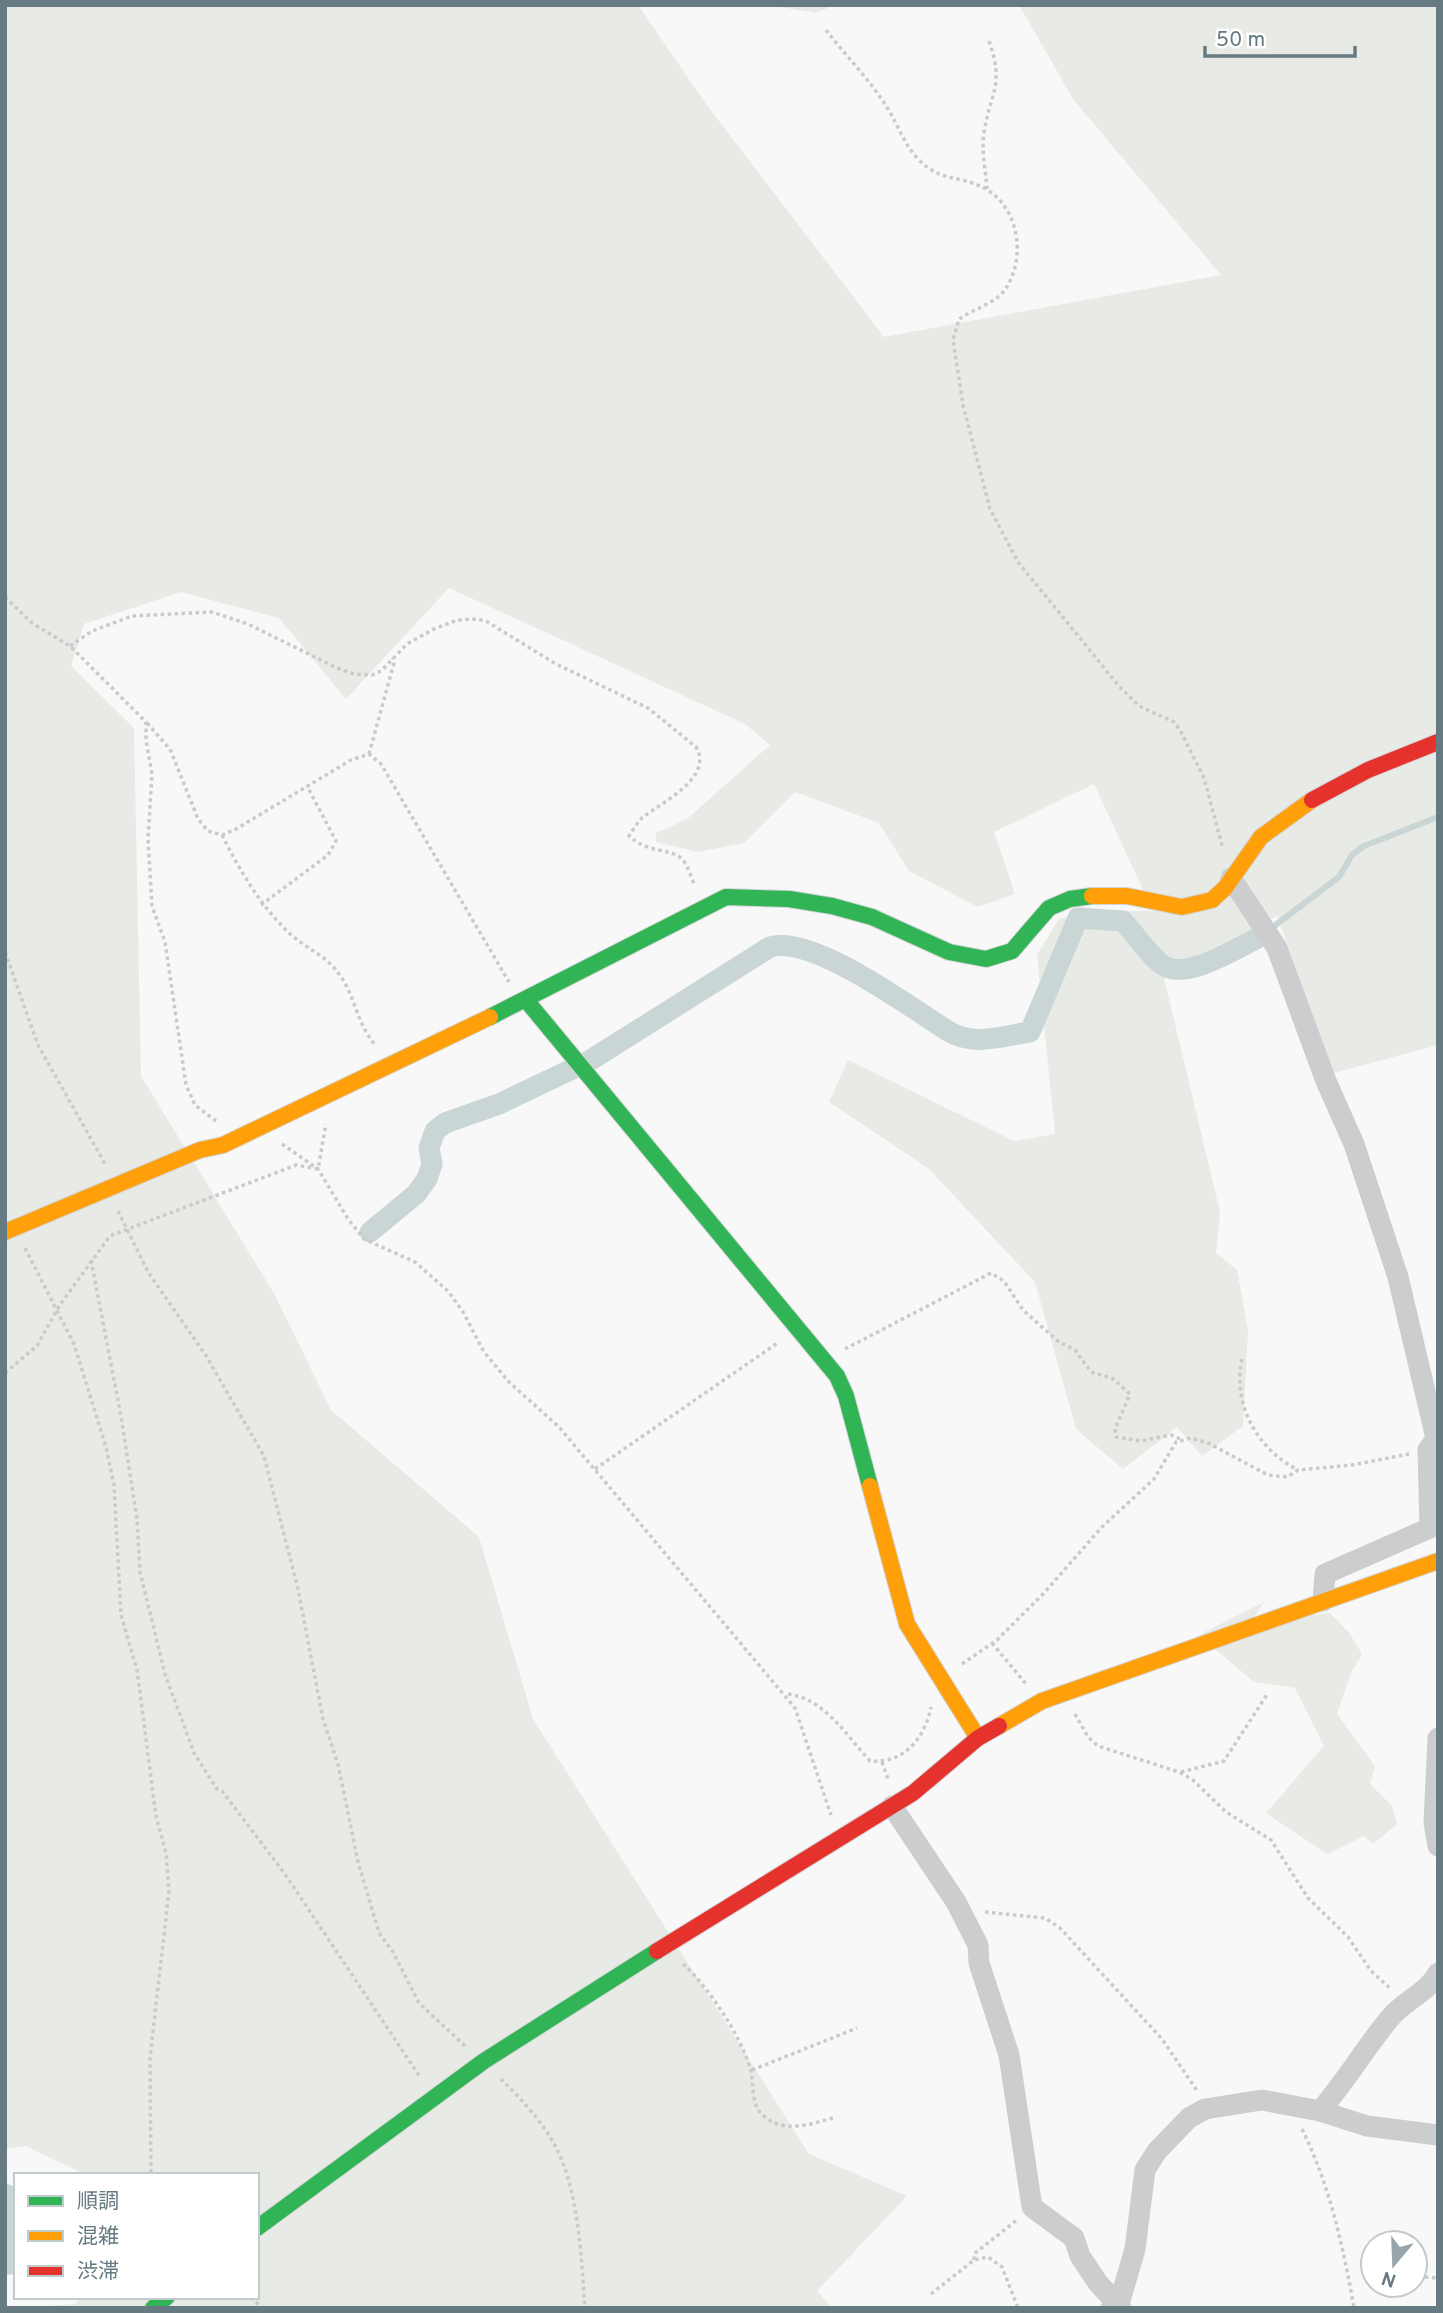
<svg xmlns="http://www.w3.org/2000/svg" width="1443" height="2313" font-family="Overpass,'Noto Sans JP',sans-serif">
<rect width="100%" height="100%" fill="#f8f8f8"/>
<g fill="#e8eae5">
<polygon points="5,5 638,5 706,104 884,337 1221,275 1073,99 1019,5 1438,5 1438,1045 1334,1073 1277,916 1164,978 1220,1212 1216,1253 1237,1270 1248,1331 1243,1426 1202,1456 1177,1427 1123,1469 1076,1429 1035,1282 929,1169 829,1102 848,1060 1014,1141 1055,1134 1037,955 1059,919 1107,911 1153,911 1094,784 994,832 1015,894 978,907 909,871 879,823 795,792 744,843 698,852 656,842 656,833 687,819 770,745 745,724 449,588 346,699 279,618 181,592 84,624 71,666 134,728 141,1076 275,1295 331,1410 479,1537 533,1719 809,2154 907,2196 817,2291 832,2308 16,2308 75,2304 83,2297 257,2297 257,2175 86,2175 26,2146 5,2149"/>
<polygon points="768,5 835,5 816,13"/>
<polygon points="1264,1602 1250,1623 1330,1613 1350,1634 1362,1654 1351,1673 1337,1714 1375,1766 1370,1784 1392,1806 1397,1824 1373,1844 1364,1836 1327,1854 1266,1813 1324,1746 1295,1688 1254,1682 1199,1635"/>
</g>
<polygon fill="#cad5d6" points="5,2183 16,2187 16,2274 5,2275"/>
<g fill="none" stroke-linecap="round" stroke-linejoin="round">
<polyline stroke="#cad5d6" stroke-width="6" points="1273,927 1339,877 1352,855 1364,846 1438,817"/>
<path stroke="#cad5d6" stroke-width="21" d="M370,1232L416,1194L427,1179L432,1164L429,1148L435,1131L445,1123L499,1104L589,1061L770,947C812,934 911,1008 948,1031C974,1047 1001,1036 1030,1032L1078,918L1123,921C1133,932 1152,959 1164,966C1189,980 1238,947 1262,936"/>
<defs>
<g id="fast">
<polyline points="526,1000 837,1376 846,1396 870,1486"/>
<polyline points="490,1017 726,897 789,899 832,906 872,917 949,952 986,959 1012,951 1049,908 1070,899 1092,896"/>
<polyline points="257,2228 484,2061 657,1951"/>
<polyline points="153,2308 167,2297"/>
</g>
<g id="slow">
<polyline points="1092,896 1127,896 1182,907 1212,900 1225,888 1261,837 1312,800"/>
<polyline points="5,1232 200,1150 223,1145 490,1017"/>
<polyline points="870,1486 907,1624 978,1738"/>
<polyline points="999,1726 1042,1701 1438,1561"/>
</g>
<g id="jam">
<polyline points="1312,800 1368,770 1438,742"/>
<polyline points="657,1951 913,1793 978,1738 999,1726"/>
</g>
</defs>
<use href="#fast" stroke="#d3d4d5" stroke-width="18"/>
<use href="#slow" stroke="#d3d4d5" stroke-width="18"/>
<use href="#jam" stroke="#d3d4d5" stroke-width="18"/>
<g stroke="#c9cacb" stroke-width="3.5" stroke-dasharray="3.5 3.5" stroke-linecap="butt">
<path d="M826,30C846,56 871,81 888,109C899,127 904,144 918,159C939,181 955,175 980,186C1019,203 1028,258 1004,291C995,303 972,310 959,319L953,340L963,405L990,509L1018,562L1118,685L1139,706L1174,722L1180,730L1204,778L1223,849"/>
<path d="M987,189C986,171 981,152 984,133C990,92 1005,86 989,41"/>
<polyline points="5,597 32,623 70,646 146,722 146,740 152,774 148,839 152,906 165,942 186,1085 195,1105 216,1121"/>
<path d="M70,646L92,631L132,616L212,612L248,624L337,668L354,674L372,675L381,671L407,644L434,629L457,620L476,619L486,621L556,664L648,708L696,747C714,778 662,802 642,818C637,823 633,830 629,836C649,854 671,848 682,859C688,865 691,878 695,886"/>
<polyline points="147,723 170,749 198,819 208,831 222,835 236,829 351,760 369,754 381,764 509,982"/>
<polyline points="369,754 394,663 393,658"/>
<path d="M222,835C240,871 260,905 289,933C305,948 326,955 339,974C356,997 355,1021 376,1046"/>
<polyline points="261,905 328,855 336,841 307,786"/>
<polyline points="5,952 38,1045 105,1164"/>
<polyline points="282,1144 318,1169 348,1219 364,1239 415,1262 448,1291 463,1312 484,1352 509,1382 559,1427 795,1708 831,1815"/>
<polyline points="118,1211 148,1272 205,1354 264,1456 298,1589 323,1719 338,1764 358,1862 379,1933 393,1952 419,2003 465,2046"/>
<polyline points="25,1248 74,1344 106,1447 114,1485 121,1615 137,1670 156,1816 166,1853 169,1891 150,2058 151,2175"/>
<polyline points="91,1260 121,1416 137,1519 140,1572 165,1674 194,1753 217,1789 222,1791 285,1874 420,2077"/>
<polyline points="845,1349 991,1273 1004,1281 1023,1310 1059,1342 1075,1350 1091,1372 1112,1378 1130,1394 1115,1429 1116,1437 1141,1441 1171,1435 1183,1440"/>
<path d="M1242,1359C1232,1405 1258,1450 1298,1470"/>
<polyline points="5,1373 37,1346 59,1306 110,1236 296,1165 318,1169 326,1124"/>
<polyline points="595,1469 779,1342"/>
<polyline points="992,1643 1026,1684"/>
<polyline points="962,1664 997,1640 1044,1593 1102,1527 1154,1479 1176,1442 1191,1438 1208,1443 1268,1475 1287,1477 1298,1470 1352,1465 1409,1454"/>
<path d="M788,1694C825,1699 846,1735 870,1761C904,1764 925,1738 931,1707"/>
<polyline points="1075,1714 1088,1737 1098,1746 1179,1772 1193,1780 1226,1812 1271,1840 1308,1898 1348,1937 1371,1971 1391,1989"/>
<polyline points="882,1762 888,1779"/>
<polyline points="1181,1772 1224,1761 1268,1693"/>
<polyline points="985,1912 1045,1918 1060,1928 1162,2039 1198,2092"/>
<path d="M683,1964C707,1985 741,2036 750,2068C755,2084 749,2106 766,2118C787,2133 810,2124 833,2118"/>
<polyline points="752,2070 857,2028"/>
<path d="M501,2079C520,2098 540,2119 553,2142C579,2187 581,2257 585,2308"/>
<path d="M1302,2129C1330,2186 1343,2246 1354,2308"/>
<polyline points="974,2260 974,2254 1017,2220"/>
<polyline points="1425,2277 1438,2278"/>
<polyline points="931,2294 974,2260 988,2257 1002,2267 1018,2308"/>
<polyline points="251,2297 262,2308"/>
</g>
<g stroke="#cbcdce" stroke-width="21">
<polyline points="1231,878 1277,948 1326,1081 1354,1144 1398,1277 1436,1438 1428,1450 1430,1528 1325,1574 1323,1601"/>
<polyline points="1438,1738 1434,1823 1438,1846"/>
<polyline points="892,1806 956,1902 978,1945 979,1963 1009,2055 1032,2207 1074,2238 1080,2256 1098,2283 1121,2308"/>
<path d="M1320,2111C1346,2081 1365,2048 1390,2018C1405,2000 1427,1993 1438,1973"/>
<polyline points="1111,2308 1119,2304 1135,2249 1145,2170 1157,2151 1189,2118 1205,2109 1262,2100 1320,2111 1367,2126 1438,2135"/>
</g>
<use href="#fast" stroke="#30b455" stroke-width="16"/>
<use href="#slow" stroke="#ff9f0a" stroke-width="16"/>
<use href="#jam" stroke="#e5322d" stroke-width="16"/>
</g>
<rect width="1443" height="2313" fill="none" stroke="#657a81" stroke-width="14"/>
<rect x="14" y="2173" width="245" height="126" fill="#ffffff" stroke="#c1cacd" stroke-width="2"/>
<rect x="28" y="2196" width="35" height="10" fill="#30b455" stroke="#c1cacd" stroke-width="2"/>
<text x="77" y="2208" font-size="21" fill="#657a81">順調</text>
<rect x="28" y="2231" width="35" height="10" fill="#ff9f0a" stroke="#c1cacd" stroke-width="2"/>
<text x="77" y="2243" font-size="21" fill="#657a81">混雑</text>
<rect x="28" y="2266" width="35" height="10" fill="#e5322d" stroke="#c1cacd" stroke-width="2"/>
<text x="77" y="2278" font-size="21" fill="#657a81">渋滞</text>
<g transform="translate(1394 2264) rotate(199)"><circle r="33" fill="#ffffff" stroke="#c1cacd" stroke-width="2"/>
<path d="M0-5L12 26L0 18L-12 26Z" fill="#98a6ab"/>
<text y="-10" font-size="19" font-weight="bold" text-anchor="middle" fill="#657a81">N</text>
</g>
<path d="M1205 46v10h150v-10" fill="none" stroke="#657a81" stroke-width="3.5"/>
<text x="1216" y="46" font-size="21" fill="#657a81" stroke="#ffffff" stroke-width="5" paint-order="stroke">50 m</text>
</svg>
